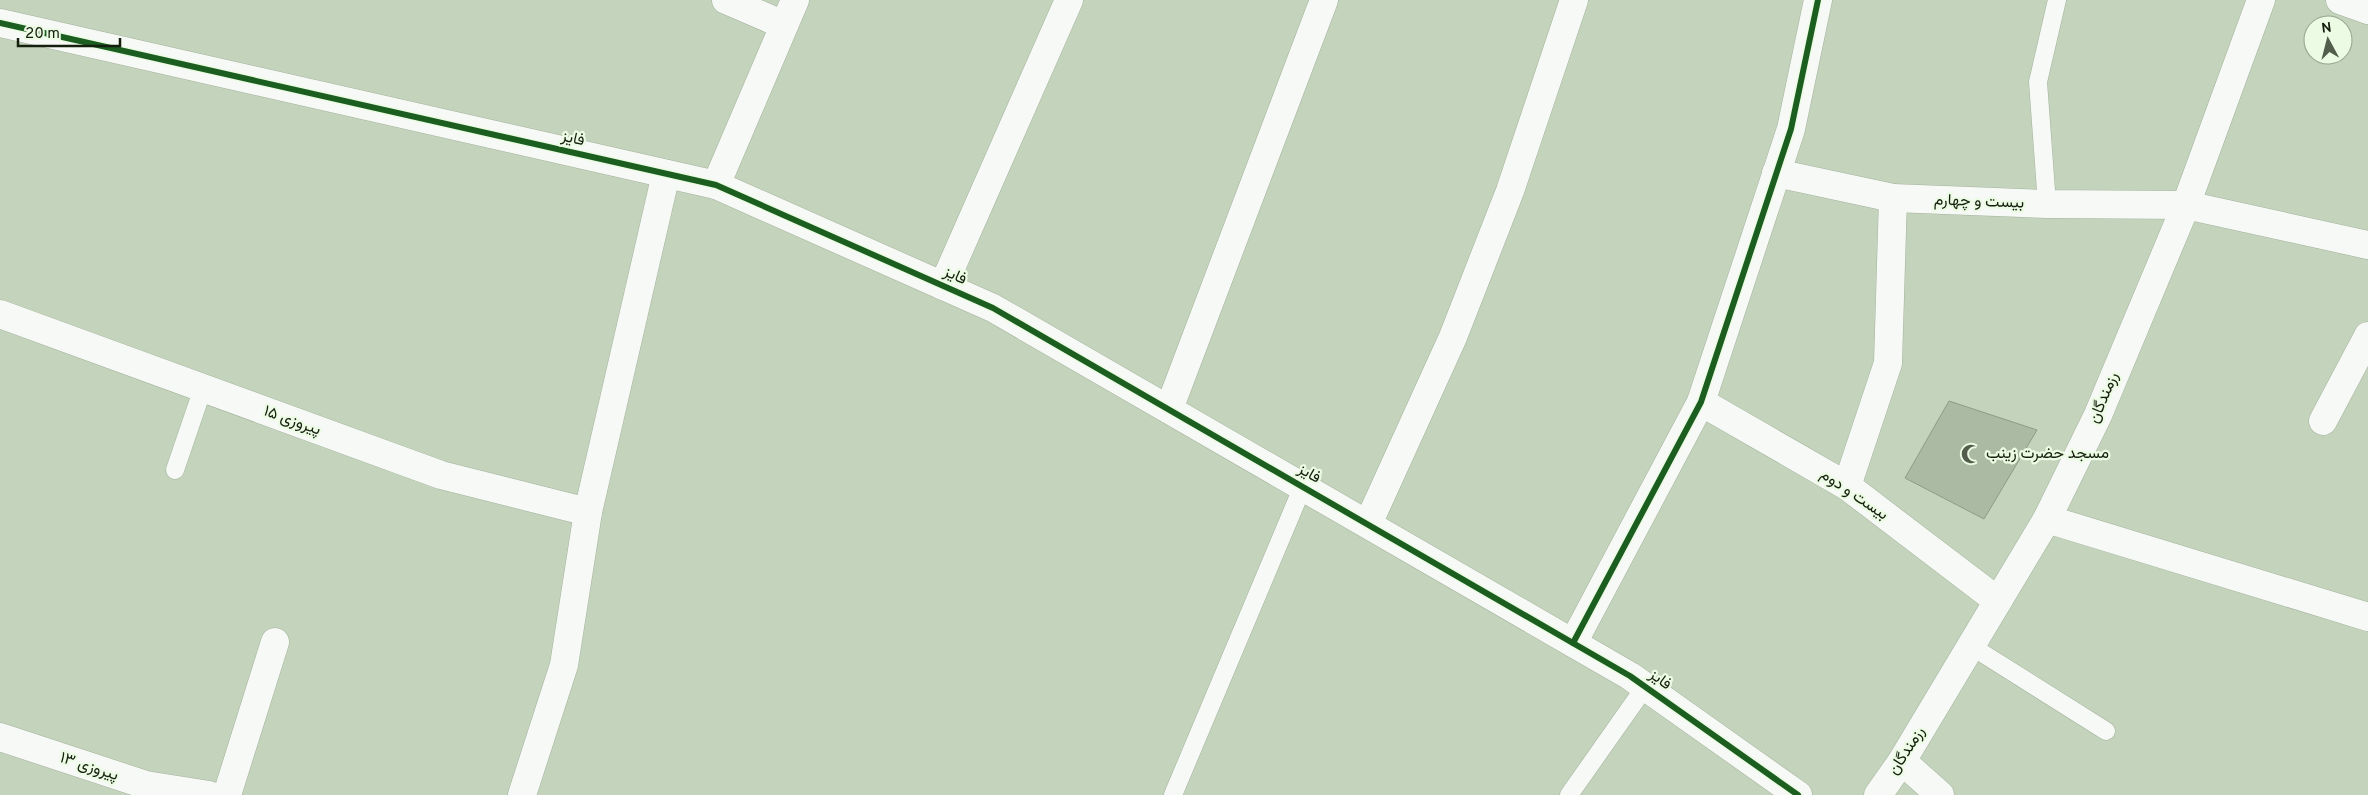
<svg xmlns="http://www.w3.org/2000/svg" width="2368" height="795" font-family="Overpass,Vazirmatn,sans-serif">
<rect width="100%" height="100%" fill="#c4d4bc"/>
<polygon fill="#abbba3" stroke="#8f9b88" points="1949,401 2037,430 1984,519 1905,478"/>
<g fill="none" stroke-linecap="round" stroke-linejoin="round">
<defs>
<g id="service">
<polyline points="2047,204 2038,82 2057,0"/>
<polyline points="175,470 203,388"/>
<polyline points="1971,646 2106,731"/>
<polyline points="1173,795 1303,486"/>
<polyline points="1569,795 1645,687"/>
</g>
<g id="minor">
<polyline points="726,0 784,25"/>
<polyline points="2340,0 2368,10"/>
<polyline points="1776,173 1893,198 2047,204 2186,205 2368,245"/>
<polyline points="716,185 795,0"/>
<polyline points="943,286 1069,0"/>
<polyline points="0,314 441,475 588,512"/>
<polyline points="1701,402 1847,486 1998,601"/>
<polyline points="1169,409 1324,0"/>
<polyline points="2323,421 2368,336"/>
<polyline points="1847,486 1888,363 1893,198"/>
<polyline points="2047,519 2368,617"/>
<polyline points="1368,524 1453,337 1510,191 1574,0"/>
<polyline points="1573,643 1701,402 1791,129 1818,0"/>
<polyline points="0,737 146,785 209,795"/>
<polyline points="1902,761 1940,795"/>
<polyline points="227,795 275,642"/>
<polyline points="522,795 564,665 588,512 666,174"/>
</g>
<polyline id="tertiary" points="0,23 716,185 993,308 1630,676 1798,795"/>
<polyline id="secondary" points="1878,795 1902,761 2047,519 2098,415 2186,205 2261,0"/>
</defs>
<use href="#service" stroke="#a4b19d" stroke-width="19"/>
<use href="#minor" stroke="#a4b19d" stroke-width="29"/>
<use href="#tertiary" stroke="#a4b19d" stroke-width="29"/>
<use href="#secondary" stroke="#a4b19d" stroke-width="29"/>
<use href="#service" stroke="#f6f9f5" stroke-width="18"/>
<use href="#minor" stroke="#f6f9f5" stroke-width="28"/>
<use href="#tertiary" stroke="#f6f9f5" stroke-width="28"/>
<use href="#secondary" stroke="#f6f9f5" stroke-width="28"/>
<defs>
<g id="cycleway">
<polyline points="0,23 716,185 993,308 1630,676 1798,795"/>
<polyline points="1573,643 1701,402 1791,129 1818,0"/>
</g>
</defs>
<use href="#cycleway" stroke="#ecfbe4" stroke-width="9"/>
<use href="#cycleway" stroke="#1b5e20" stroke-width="6"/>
</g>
<defs>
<symbol id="mosque-bare" viewBox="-9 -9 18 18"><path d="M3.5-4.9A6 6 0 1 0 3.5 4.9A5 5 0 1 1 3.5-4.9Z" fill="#525e4b" stroke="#ecfbe4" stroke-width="2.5" paint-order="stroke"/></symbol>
</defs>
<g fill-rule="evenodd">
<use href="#mosque-bare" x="1957" y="440" width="28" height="28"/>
</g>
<g text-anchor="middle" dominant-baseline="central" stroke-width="4.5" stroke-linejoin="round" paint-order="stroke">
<g font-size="16" fill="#141f0e" stroke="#ecfbe4">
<text transform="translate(573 139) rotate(13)">فایز</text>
<text transform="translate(1979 202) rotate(2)">بیست و چهارم</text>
<text transform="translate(955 276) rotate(24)">فایز</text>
<text transform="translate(2104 398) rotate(-67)">رزمندگان</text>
<text transform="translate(292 421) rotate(20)">پیروزی ۱۵</text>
<text transform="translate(1309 474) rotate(30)">فایز</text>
<text transform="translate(1854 495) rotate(34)">بیست و دوم</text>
<text transform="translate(1660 680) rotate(36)">فایز</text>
<text transform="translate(1907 751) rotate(-57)">رزمندگان</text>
<text transform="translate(89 767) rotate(18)">پیروزی ۱۳</text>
</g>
<g font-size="16" fill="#141f0e" stroke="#ecfbe4" text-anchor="start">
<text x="1986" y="454">مسجد حضرت زینب</text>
</g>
</g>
<g transform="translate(2328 40) rotate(353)"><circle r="24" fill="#ecfbe4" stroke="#96a38e"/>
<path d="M0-4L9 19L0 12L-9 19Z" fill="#525e4b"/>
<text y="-8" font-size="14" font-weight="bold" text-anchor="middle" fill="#141f0e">N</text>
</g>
<path d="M18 38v8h102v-8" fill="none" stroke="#141f0e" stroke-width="2.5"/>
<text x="25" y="38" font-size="15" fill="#141f0e" stroke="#ecfbe4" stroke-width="4" paint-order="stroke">20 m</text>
</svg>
